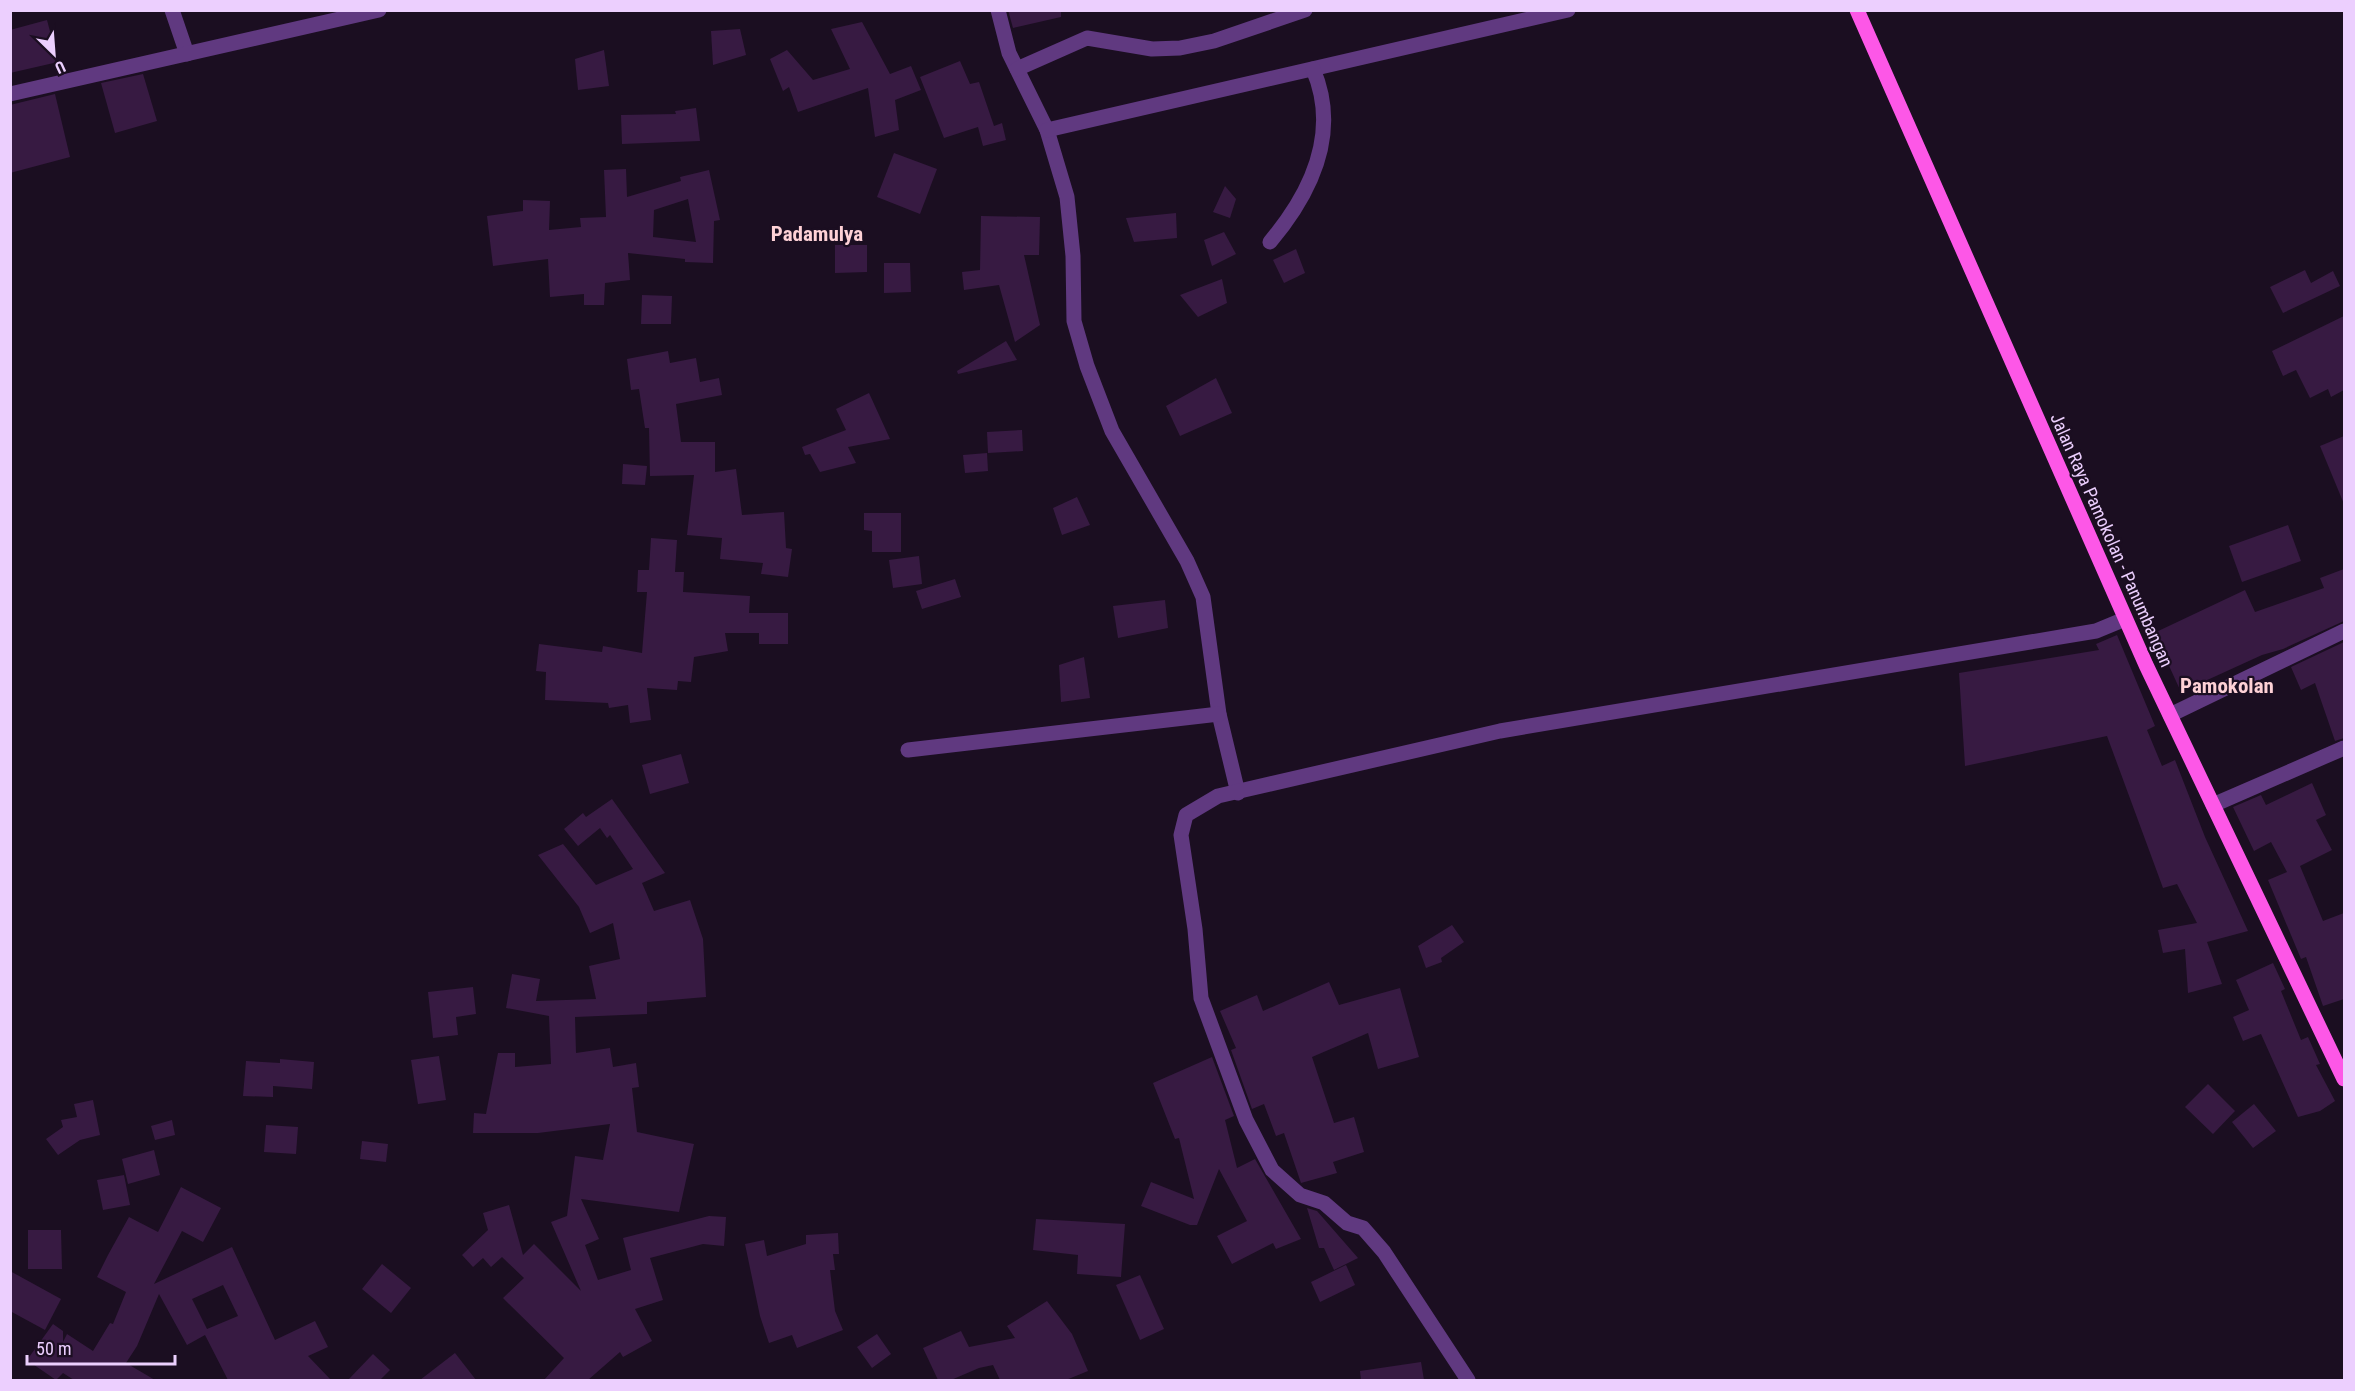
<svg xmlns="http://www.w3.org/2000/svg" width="2355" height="1391" font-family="'Roboto Condensed',sans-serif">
<rect width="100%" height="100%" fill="#1b0e21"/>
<g fill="#371a42" fill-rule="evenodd">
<polygon points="1008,10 1061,10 1061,17 1013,28"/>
<polygon points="47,20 58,62 10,73 10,30"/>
<polygon points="862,22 890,74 911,66 921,90 895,100 899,130 875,137 868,88 798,112 789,87 783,91 770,59 787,50 813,80 850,69 831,29"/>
<polygon points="740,29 746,55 713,65 711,31"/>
<polygon points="604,50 609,86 578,90 575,59"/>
<polygon points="960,61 970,84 979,82 994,126 1002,123 1006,140 983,146 978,127 944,138 920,77"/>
<polygon points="143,74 157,121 115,133 101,83"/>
<polygon points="55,94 70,157 10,173 10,105"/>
<polygon points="696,108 700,141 622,144 621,115 676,114 675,111"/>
<polygon points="894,153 937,169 920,214 877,197"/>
<path d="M626,169L627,197L681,181L680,177L709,170L720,220L714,221L713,263L685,262V259L628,253L630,280L605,283L604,305H584V294L550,297L548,259L493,266L487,216L523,211V200L550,201L549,230L581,227L580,218L606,217L604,170ZM688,199L696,242L653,237L654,210Z"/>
<polygon points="1225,186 1236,199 1230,218 1213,212"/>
<polygon points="1176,213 1177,238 1134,242 1126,218"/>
<polygon points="981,216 1040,217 1039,255 1024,255 1040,325 1015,342 999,285 964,290 962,272 980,270"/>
<polygon points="1224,232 1236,254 1212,266 1204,240"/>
<polygon points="835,245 867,245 867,272 835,273"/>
<polygon points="1296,249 1305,273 1284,283 1273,260"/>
<polygon points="884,263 910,263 911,292 884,293"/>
<polygon points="2305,270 2311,283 2333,271 2340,286 2283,313 2270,287"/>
<polygon points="1222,279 1227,303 1198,317 1180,295"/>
<polygon points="642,295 672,296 671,324 641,324"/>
<polygon points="2344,316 2344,390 2331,397 2328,389 2310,398 2296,370 2283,376 2272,351"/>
<polygon points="1006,341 1017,360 958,374 957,371"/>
<polygon points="668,351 670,363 696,358 700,382 719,378 722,395 676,404 681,442 715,442 715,472 736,469 742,515 784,512 786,548 792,549 788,577 761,574 763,563 720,559 722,538 687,535 694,475 650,476 649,428 645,428 639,389 631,390 627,359"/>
<polygon points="1216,378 1232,413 1180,436 1166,406"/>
<polygon points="869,393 890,439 848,447 856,463 820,472 810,454 805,455 802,447 846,430 836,409"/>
<polygon points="1022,430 1023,451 988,453 987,432"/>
<polygon points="2344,436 2344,504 2320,446"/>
<polygon points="987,453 988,471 965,473 963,455"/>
<polygon points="623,464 647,466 645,485 622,484"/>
<polygon points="1077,497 1090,525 1062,535 1053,508"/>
<polygon points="864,513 901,513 901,552 872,552 872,531 864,530"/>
<polygon points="2288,525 2301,561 2242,582 2229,546"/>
<polygon points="651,538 677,540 675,572 684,572 683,592 750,596 749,613 788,613 788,644 759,644 759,633 725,633 728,651 694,657 691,682 678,681 677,690 647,688 651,720 630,723 628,705 609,708 608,703 545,700 546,672 536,671 539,644 602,652 603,646 642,653 647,592 637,592 638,570 649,570"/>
<polygon points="919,556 922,584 893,588 889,560"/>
<polygon points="2344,569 2344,621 2283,649 2262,655 2181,692 2154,633 2245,590 2255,612 2324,588 2320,578"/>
<polygon points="955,579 961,597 922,609 916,591"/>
<polygon points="1165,600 1168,628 1118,638 1113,606"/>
<polygon points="2117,635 2155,726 2147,730 2162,766 2175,760 2205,837 2248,931 2207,942 2222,984 2188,993 2185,949 2163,953 2158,930 2197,923 2177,884 2163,888 2107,736 1965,766 1959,673 2099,650 2096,644"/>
<polygon points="2344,642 2344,738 2335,741 2315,683 2301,690 2291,667"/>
<polygon points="1084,657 1090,698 1061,702 1059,665"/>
<polygon points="681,754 689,783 650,794 642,765"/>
<polygon points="2312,783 2326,815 2316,820 2332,850 2300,866 2323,921 2344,913 2344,999 2323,1006 2306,957 2301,959 2268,880 2287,872 2271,842 2254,851 2233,807 2261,795 2266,805"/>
<polygon points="612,799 665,873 642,883 654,911 690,900 703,939 706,997 647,1002 647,1014 575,1017 576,1053 610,1048 613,1067 636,1063 639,1087 632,1088 637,1132 694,1144 679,1212 581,1199 599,1239 585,1245 598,1280 631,1270 623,1238 709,1216 726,1217 724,1246 703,1244 650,1258 663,1300 635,1309 652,1341 623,1357 620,1352 588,1380 544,1380 564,1358 503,1298 524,1278 502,1257 491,1267 483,1258 473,1267 462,1255 488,1230 483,1213 509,1205 523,1255 534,1244 581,1291 551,1222 567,1216 575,1156 603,1160 610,1124 538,1133 473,1133 474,1113 486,1114 498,1053 515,1053 515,1067 551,1064 549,1016 506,1008 512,974 540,979 536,1001 596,999 589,966 620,959 613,923 590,933 579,907 538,855 563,844 596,885 633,869 610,835 607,838 600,828 578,846 564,829 583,813 586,817"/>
<polygon points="1452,925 1464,942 1441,958 1442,962 1426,968 1418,946"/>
<polygon points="2273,963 2285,989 2281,991 2301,1040 2308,1037 2320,1064 2316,1065 2335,1101 2320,1111 2298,1117 2261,1034 2243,1041 2233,1017 2249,1010 2236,980"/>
<polygon points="1329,982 1339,1005 1400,988 1419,1057 1378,1069 1368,1033 1312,1057 1334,1123 1354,1117 1364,1152 1333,1162 1337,1173 1301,1183 1284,1133 1276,1136 1264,1104 1252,1109 1231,1050 1236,1048 1220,1011 1257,995 1263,1011"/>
<polygon points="473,987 476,1014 456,1017 458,1035 433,1038 428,992"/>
<polygon points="439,1056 446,1100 418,1104 411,1060"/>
<polygon points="1212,1057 1234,1116 1225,1120 1237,1168 1255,1159 1301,1239 1276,1249 1273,1243 1232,1264 1217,1236 1247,1221 1219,1169 1197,1225 1190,1225 1141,1206 1151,1182 1194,1199 1179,1138 1175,1139 1153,1083"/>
<polygon points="280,1059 314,1062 312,1089 273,1086 273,1097 243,1096 246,1061 280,1063"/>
<polygon points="2208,1084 2235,1111 2213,1134 2185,1107"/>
<polygon points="93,1100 100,1135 80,1140 58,1155 46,1139 63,1127 61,1120 77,1117 74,1104"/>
<polygon points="2254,1104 2276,1131 2253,1148 2232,1122"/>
<polygon points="172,1120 175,1135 155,1140 151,1126"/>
<polygon points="266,1125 298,1127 296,1154 264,1152"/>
<polygon points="362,1141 388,1144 386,1162 360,1159"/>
<polygon points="154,1150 160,1175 128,1184 122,1159"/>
<polygon points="124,1175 130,1205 103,1210 97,1180"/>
<path d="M181,1187L221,1208L203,1242L182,1231L154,1284L232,1247L275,1340L315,1321L328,1347L308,1356L331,1380H228L205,1335L187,1345L159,1294L137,1346L126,1363L155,1380H74L63,1373L56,1380L27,1360L53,1324L63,1331V1342L67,1334L93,1351L110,1323L113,1324L126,1292L97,1277L108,1255L129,1217L158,1232ZM223,1285L238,1316L207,1329L192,1299Z"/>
<polygon points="1307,1208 1317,1211 1358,1258 1334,1270 1324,1248 1319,1248"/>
<polygon points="1036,1219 1125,1224 1121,1277 1077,1274 1078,1255 1033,1250"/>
<polygon points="28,1230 61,1230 62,1269 28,1269"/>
<polygon points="838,1233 839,1254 833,1254 835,1270 830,1270 835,1311 843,1330 797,1348 792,1335 769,1343 760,1316 745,1244 764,1240 767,1256 806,1244 806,1235"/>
<polygon points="382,1264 411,1288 391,1313 362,1289"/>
<polygon points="1346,1265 1355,1285 1320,1302 1311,1282"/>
<polygon points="10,1271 61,1299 45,1330 10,1311"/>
<polygon points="1140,1275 1164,1329 1140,1340 1116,1285"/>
<polygon points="1047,1301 1072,1334 1088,1371 1066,1380 1000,1380 993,1365 979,1368 951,1380 938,1380 923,1348 961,1331 969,1347 1015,1338 1007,1326"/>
<polygon points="877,1334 891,1354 872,1368 857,1347"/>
<polygon points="455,1353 476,1380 420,1380"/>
<polygon points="373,1354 390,1370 380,1380 348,1380"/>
<polygon points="1421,1362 1424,1380 1361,1380 1360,1371"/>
</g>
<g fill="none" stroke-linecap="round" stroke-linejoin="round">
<g stroke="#603980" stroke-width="15">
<polyline points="172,10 187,54"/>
<polyline points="998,10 1009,53 1047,130 1067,197 1073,256 1074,321 1087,366 1112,431 1187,561 1203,597 1219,714 1238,793"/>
<polyline points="1017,69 1087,38 1152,49 1180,48 1214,41 1305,10"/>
<polyline points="10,94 379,10"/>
<polyline points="1047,130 1568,10"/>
<path d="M1270,242C1312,192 1340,132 1313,69"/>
<polyline points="2170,715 2344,631"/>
<polyline points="908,750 1219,714"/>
<polyline points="2213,805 2344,748"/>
<polyline points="1468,1380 1384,1252 1363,1228 1347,1223 1324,1203 1300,1195 1272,1170 1246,1120 1201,998 1195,929 1181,835 1186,815 1218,796 1500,731 2096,631 2125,619"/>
</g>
<polyline stroke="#fd57e7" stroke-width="15" points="1857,10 2146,665 2344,1079"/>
</g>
<g text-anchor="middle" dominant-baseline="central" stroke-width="4.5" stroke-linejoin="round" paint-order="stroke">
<g font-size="18" fill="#eccffe" stroke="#1b0e21">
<text transform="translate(2112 540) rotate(66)">Jalan Raya Pamokolan - Panumbangan</text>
</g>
<g font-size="21" font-weight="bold" fill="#fed1d6" stroke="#1b0e21">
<text x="817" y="234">Padamulya</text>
<text x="2227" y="686">Pamokolan</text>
</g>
</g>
<rect width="2355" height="1391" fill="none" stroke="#eccffe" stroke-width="24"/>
<g transform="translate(54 54) rotate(155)" stroke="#1b0e21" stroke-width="4.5" paint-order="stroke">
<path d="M0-4.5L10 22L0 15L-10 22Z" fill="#eccffe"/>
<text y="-9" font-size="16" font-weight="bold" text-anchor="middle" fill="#eccffe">U</text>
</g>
<path d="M27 1355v9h148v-9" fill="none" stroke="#eccffe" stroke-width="3"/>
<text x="36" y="1355" font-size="18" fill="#eccffe" stroke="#1b0e21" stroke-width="4.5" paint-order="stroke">50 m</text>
</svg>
